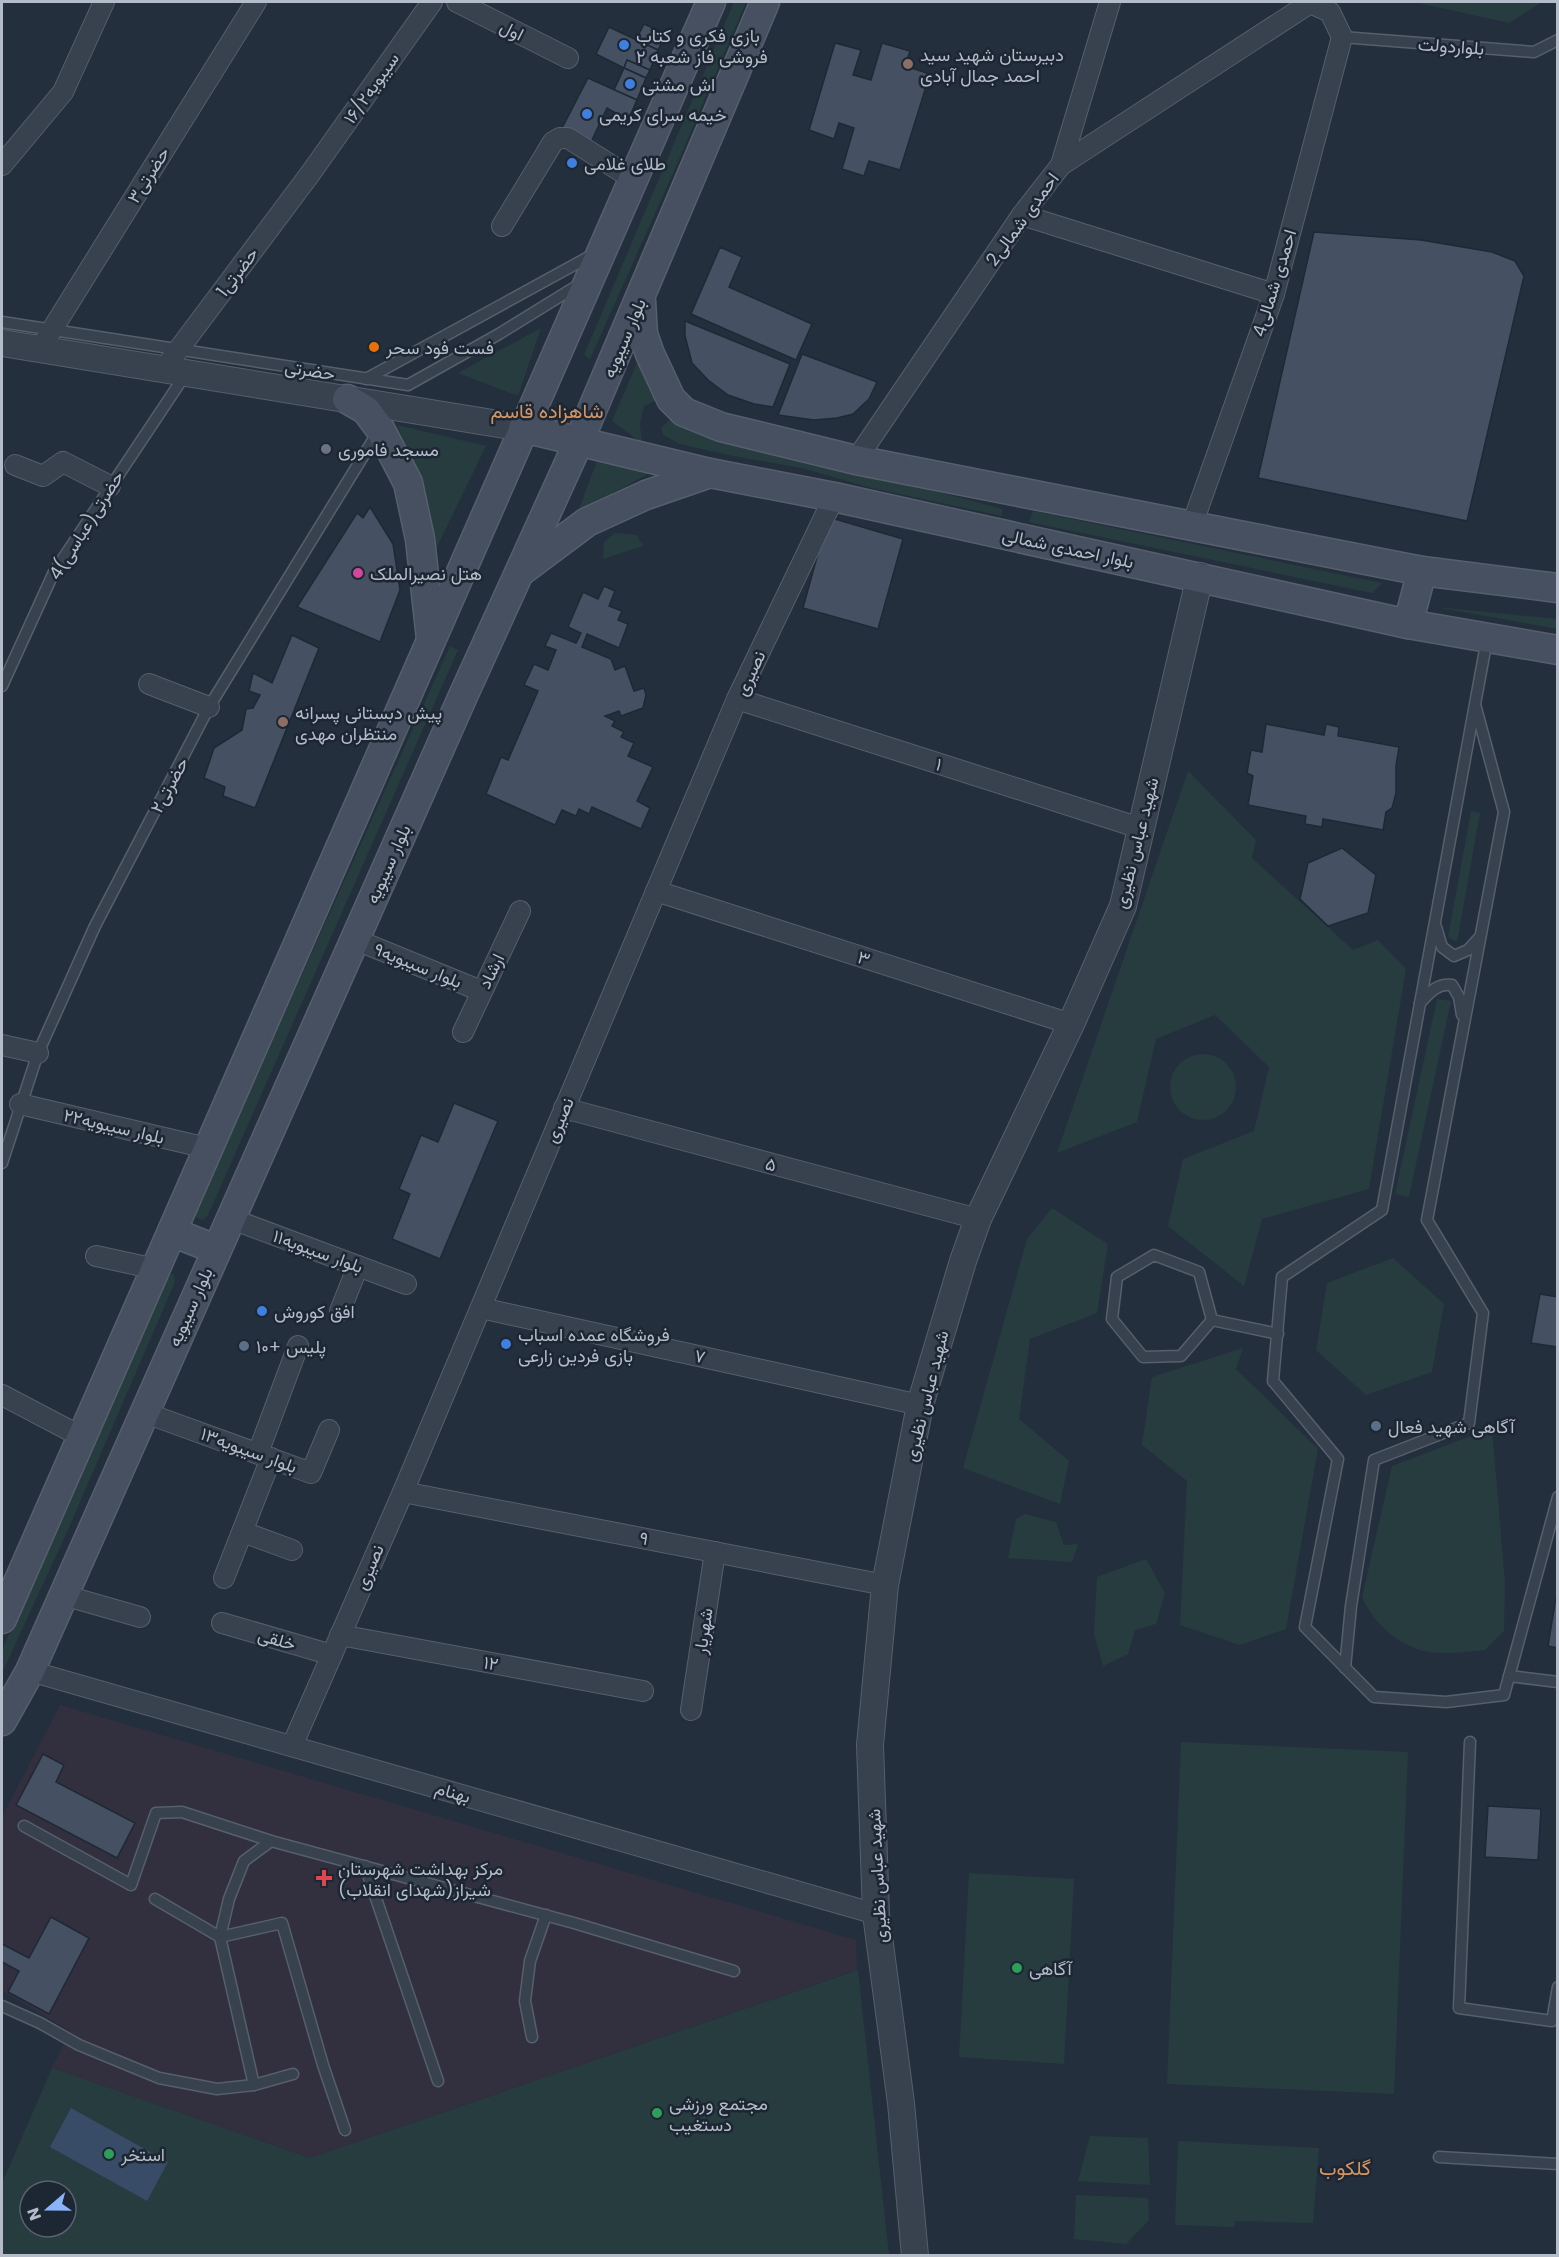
<svg xmlns="http://www.w3.org/2000/svg" width="1559" height="2257" font-family="Poppins,Vazirmatn,sans-serif">
<rect width="100%" height="100%" fill="#242f3e"/>
<polygon fill="#32303f" points="60,1705 856,1940 857,1970 310,2158 52,2068 70,2031 2,1991 2,1817"/>
<g fill="#263c3f" fill-rule="evenodd">
<polygon points="734,2 746,2 674,171 590,359 584,355"/>
<polygon points="1414,2 1542,2 1509,23"/>
<polygon points="541,328 518,396 458,373"/>
<polygon points="641,354 663,397 644,406 640,424 642,443 612,421"/>
<polygon points="670,420 1002,509 1002,516 872,488 801,468 728,455 680,444 663,435 661,428"/>
<path d="M397,425L486,446L433,555C434,501 418,473 397,425Z"/>
<polygon points="598,458 655,470 578,512"/>
<polygon points="1033,511 1382,583 1372,593 1029,522"/>
<polygon points="615,533 637,535 643,546 603,559 604,542"/>
<polygon points="1436,607 1557,619 1557,629"/>
<polygon points="450,646 458,650 208,1215 202,1220 196,1217 196,1210"/>
<polygon points="1188,771 1256,840 1252,858 1353,950 1378,940 1406,969 1369,1189 1262,1219 1244,1286 1168,1226 1183,1159 1254,1131 1269,1067 1215,1015 1156,1039 1137,1122 1057,1153"/>
<polygon points="1471,811 1480,813 1457,942 1448,937"/>
<polygon points="1437,999 1451,1001 1409,1197 1395,1194"/>
<circle cx="1203" cy="1087" r="33"/>
<polygon points="1052,1208 1108,1244 1097,1313 1030,1339 1019,1419 1069,1461 1060,1504 963,1468 1027,1239"/>
<polygon points="1393,1258 1444,1304 1432,1372 1366,1395 1316,1350 1327,1283"/>
<polygon points="174,1274 175,1282 67,1532 2,1673 2,1650 168,1276"/>
<polygon points="1243,1348 1236,1369 1318,1449 1286,1629 1240,1645 1180,1625 1187,1481 1142,1445 1152,1377"/>
<path d="M1492,1428L1505,1583L1504,1631L1485,1650C1466,1652 1443,1655 1424,1651C1396,1644 1373,1622 1362,1597L1392,1466Z"/>
<polygon points="1025,1514 1056,1522 1064,1545 1078,1544 1072,1562 1008,1558 1016,1519"/>
<polygon points="1146,1559 1165,1593 1156,1624 1135,1630 1128,1654 1103,1666 1094,1634 1097,1577"/>
<polygon points="1181,1742 1408,1752 1394,2094 1167,2084"/>
<polygon points="969,1873 1074,1879 1064,2064 959,2057"/>
<path d="M858,1970L889,2255L2,2256V2183L52,2068L310,2158ZM30,2191H66V2227H30Z"/>
<polygon points="1090,2136 1148,2138 1150,2185 1078,2181"/>
<polygon points="1178,2141 1319,2148 1313,2223 1235,2221 1234,2227 1175,2225"/>
<polygon points="1076,2195 1148,2198 1149,2220 1126,2244 1074,2239"/>
</g>
<polygon fill="#394c67" points="71,2108 168,2162 147,2201 50,2147"/>
<g fill="#455162" stroke="#1f2835" stroke-width="1.5">
<polygon points="644,24 666,34 658,50 636,40"/>
<polygon points="609,27 658,50 650,70 627,60 624,68 596,54"/>
<polygon points="835,43 861,50 853,75 871,80 882,43 910,51 905,66 930,74 900,170 869,161 864,176 842,169 854,128 839,123 834,139 809,130"/>
<polygon points="627,60 650,70 646,78 624,68"/>
<polygon points="624,68 646,78 637,100 614,90"/>
<polygon points="588,78 637,100 628,120 607,108 591,142 561,130"/>
<polygon points="1314,232 1421,240 1492,252 1515,261 1524,276 1467,521 1258,478"/>
<polygon points="720,247 742,257 729,287 812,324 796,360 691,314"/>
<polygon points="685,321 790,364 773,407 754,404 728,395 708,380 692,363 685,336"/>
<polygon points="802,354 877,382 869,399 853,414 837,418 814,420 778,415"/>
<polygon points="370,507 393,544 400,590 380,642 297,607 357,513 363,518"/>
<polygon points="828,517 903,539 878,629 803,608"/>
<polygon points="604,586 615,591 609,606 622,611 618,620 628,624 619,648 587,634 582,647 611,659 615,670 625,666 634,691 644,688 646,695 643,708 621,716 619,711 605,716 615,721 612,726 624,732 621,737 634,743 628,756 653,767 637,801 650,808 641,829 592,807 589,814 579,809 576,816 562,810 555,825 486,794 501,757 508,760 538,691 524,685 534,664 548,670 556,650 545,646 551,633 576,643 581,633 568,627 583,592 598,599"/>
<polygon points="292,635 319,648 255,808 223,796 225,787 204,778 214,748 242,730 246,709 253,708 260,695 249,691 253,673 272,683"/>
<polygon points="1266,724 1324,735 1326,724 1339,727 1338,736 1399,747 1396,766 1396,793 1392,808 1386,812 1383,830 1323,819 1322,827 1305,824 1306,816 1248,805 1253,776 1247,773 1251,750 1262,752"/>
<polygon points="1342,848 1376,875 1368,913 1328,926 1300,899 1308,863"/>
<polygon points="454,1103 498,1121 440,1259 392,1239 410,1194 399,1189 421,1135 438,1142"/>
<polygon points="1540,1294 1558,1297 1558,1347 1531,1343"/>
<polygon points="1557,1591 1558,1591 1558,1648 1548,1646"/>
<polygon points="43,1754 64,1765 56,1782 135,1823 117,1858 16,1805"/>
<polygon points="1488,1806 1541,1809 1538,1860 1485,1857"/>
<polygon points="51,1917 89,1938 49,2014 8,1992 19,1971 2,1962 2,1944 29,1958"/>
</g>
<g fill="none" stroke-linecap="round" stroke-linejoin="round">
<defs>
<g id="service">
<polyline points="1342,37 1534,52 1558,40"/>
<polyline points="2,322 408,385 499,334 580,284"/>
<polyline points="366,379 594,254"/>
<polyline points="1487,639 1382,1210 1282,1277 1273,1381 1338,1459 1305,1627 1374,1697 1446,1702 1504,1695 1558,1497"/>
<polyline points="2,686 54,572 185,375"/>
<polyline points="1436,927 1442,947 1454,956 1468,950 1480,937"/>
<path d="M1420,1003C1429,993 1437,983 1452,985L1459,997L1462,1015"/>
<polyline points="2,1163 38,1053 95,926 209,707 378,432"/>
<polyline points="1212,1320 1181,1356 1143,1357 1112,1319 1117,1277 1154,1255 1199,1272 1212,1320 1278,1334"/>
<polyline points="1345,1668 1351,1606 1374,1460 1469,1423 1483,1313 1427,1220 1504,812 1476,708"/>
<polyline points="1509,1676 1558,1682"/>
<polyline points="1470,1742 1459,2008 1552,2021 1558,1987"/>
<polyline points="24,1826 131,1885 156,1813 182,1812 271,1841 574,1923 734,1971"/>
<polyline points="365,1866 438,2081"/>
<polyline points="155,1899 220,1937 229,1899 244,1861 271,1841"/>
<polyline points="2,2006 40,2023 79,2045 159,2078 217,2089 254,2085 293,2074"/>
<polyline points="532,2037 525,2001 530,1961 546,1915"/>
<polyline points="254,2085 220,1937 282,1923 323,2065 345,2130"/>
<polyline points="1439,2157 1558,2164"/>
</g>
<g id="minor">
<polyline points="457,2 568,58"/>
<polyline points="2,165 63,92 104,2"/>
<polyline points="1061,165 1110,2"/>
<polyline points="1022,215 1274,294"/>
<polyline points="502,226 553,142 560,138 568,138 633,179"/>
<polyline points="40,349 256,2"/>
<polyline points="164,369 310,174 432,2"/>
<polyline points="856,460 1022,215 1061,165 1310,3 1330,12 1342,37 1274,294 1192,525"/>
<polyline points="15,465 43,476 63,462 110,486"/>
<polyline points="149,684 209,707"/>
<polyline points="737,699 1140,828"/>
<polyline points="656,891 1071,1024"/>
<polyline points="354,939 481,991"/>
<polyline points="463,1032 520,911"/>
<polyline points="2,1045 38,1053"/>
<polyline points="20,1104 207,1148"/>
<polyline points="564,1108 978,1219"/>
<polyline points="229,1218 406,1284"/>
<polyline points="96,1256 156,1269"/>
<polyline points="481,1308 920,1405"/>
<polyline points="340,1311 358,1266"/>
<polyline points="2,1395 82,1437"/>
<polyline points="143,1412 311,1473 329,1430"/>
<polyline points="258,1453 298,1346"/>
<polyline points="403,1492 885,1585"/>
<polyline points="243,1532 292,1550"/>
<polyline points="224,1578 271,1458"/>
<polyline points="63,1595 140,1617"/>
<polyline points="222,1623 332,1655"/>
<polyline points="340,1635 643,1691"/>
<polyline points="30,1671 876,1914"/>
<polyline points="691,1710 715,1552"/>
<polyline points="292,1746 403,1492 737,699 834,497"/>
</g>
<g id="tertiary">
<polyline points="2,343 523,428"/>
<polyline points="915,2256 901,2103 876,1914 870,1745 885,1585 920,1405 963,1261 978,1219 1071,1024 1123,906 1200,576"/>
</g>
<g id="secondary">
<polyline points="641,301 643,334 650,354 671,399 684,412 721,427 856,460 1422,571 1558,588"/>
<polyline points="347,399 366,410 380,429 408,483 420,539 431,639"/>
<polyline points="523,428 710,473 834,497 1408,624 1558,650"/>
<polyline points="520,572 587,522 646,495 710,473"/>
<polyline points="1408,624 1422,571"/>
<polyline points="172,1232 215,1249"/>
<polyline points="2,1619 711,2"/>
<polyline points="2,1721 30,1671 463,696 579,441 765,2"/>
</g>
</defs>
<use href="#service" stroke="#565f6c" stroke-width="13"/>
<use href="#minor" stroke="#565f6c" stroke-width="22"/>
<use href="#tertiary" stroke="#565f6c" stroke-width="28"/>
<use href="#secondary" stroke="#565f6c" stroke-width="31"/>
<use href="#service" stroke="#38414e" stroke-width="10"/>
<use href="#minor" stroke="#38414e" stroke-width="20"/>
<use href="#tertiary" stroke="#38414e" stroke-width="26"/>
<use href="#secondary" stroke="#465061" stroke-width="28"/>
</g>
<g fill="#3f7fe0" stroke="#1d2633" stroke-width="2">
<circle cx="624" cy="45" r="6"/>
<circle cx="630" cy="84" r="6"/>
<circle cx="587" cy="114" r="6"/>
<circle cx="572" cy="163" r="6"/>
<circle cx="262" cy="1311" r="6"/>
<circle cx="506" cy="1344" r="6"/>
</g>
<g fill="#8d6e63" stroke="#1d2633" stroke-width="2">
<circle cx="908" cy="64" r="6"/>
<circle cx="283" cy="722" r="6"/>
</g>
<circle fill="#e8710a" stroke="#1d2633" stroke-width="2" cx="374" cy="347" r="6"/>
<circle fill="#6b7280" stroke="#1d2633" stroke-width="2" cx="326" cy="449" r="6"/>
<circle fill="#d1479c" stroke="#1d2633" stroke-width="2" cx="358" cy="573" r="6"/>
<g fill="#5c6f8a" stroke="#1d2633" stroke-width="2">
<circle cx="244" cy="1346" r="6"/>
<circle cx="1376" cy="1426" r="6"/>
</g>
<path fill="#e0444e" stroke="#1d2633" stroke-width="2" d="M321 1869h6v6h6v6h-6v6h-6v-6h-6v-6h6z"/>
<g fill="#2e9e5b" stroke="#1d2633" stroke-width="2">
<circle cx="1017" cy="1968" r="6"/>
<circle cx="657" cy="2113" r="6"/>
<circle cx="109" cy="2154" r="6"/>
</g>
<g text-anchor="middle" dominant-baseline="central" stroke-width="5" stroke-linejoin="round" paint-order="stroke">
<g font-size="18" fill="#b4bcc9" stroke="#1d2633">
<text transform="translate(512 30) rotate(27)">اول</text>
<text transform="translate(1451 46) rotate(4)">بلواردولت</text>
<text transform="translate(371 88) rotate(-55)">سیبویه۱۶/۲</text>
<text transform="translate(148 175) rotate(-58)">حضرتی۳</text>
<text transform="translate(1022 219) rotate(-54)">2احمدی شمالی</text>
<text transform="translate(237 272) rotate(-53)">1حضرتی</text>
<text transform="translate(1274 283) rotate(-73)">4احمدی شمالی</text>
<text transform="translate(624 338) rotate(-67)">بلوار سیبویه</text>
<text transform="translate(310 370) rotate(9)">حضرتی</text>
<text transform="translate(86 525) rotate(-58)">4حضرتی(عباسی)</text>
<text transform="translate(1068 548) rotate(12)">بلوار احمدی شمالی</text>
<text transform="translate(750 673) rotate(-65)">نصیری</text>
<text transform="translate(939 764) rotate(18)">۱</text>
<text transform="translate(169 785) rotate(-62)">حضرتی۲</text>
<text transform="translate(1136 843) rotate(-76)">شهید عباس نظیری</text>
<text transform="translate(388 864) rotate(-66)">بلوار سیبویه</text>
<text transform="translate(864 958) rotate(18)">۳</text>
<text transform="translate(418 965) rotate(22)">بلوار سیبویه۹</text>
<text transform="translate(491 971) rotate(-64)">ارشاد</text>
<text transform="translate(559 1120) rotate(-67)">نصیری</text>
<text transform="translate(114 1126) rotate(13)">بلوار سیبویه۲۲</text>
<text transform="translate(771 1164) rotate(15)">۵</text>
<text transform="translate(318 1251) rotate(20)">بلوار سیبویه۱۱</text>
<text transform="translate(190 1307) rotate(-66)">بلوار سیبویه</text>
<text transform="translate(700 1356) rotate(12)">۷</text>
<text transform="translate(926 1396) rotate(-76)">شهید عباس نظیری</text>
<text transform="translate(249 1450) rotate(20)">بلوار سیبویه۱۳</text>
<text transform="translate(644 1538) rotate(11)">۹</text>
<text transform="translate(369 1567) rotate(-67)">نصیری</text>
<text transform="translate(703 1631) rotate(-82)">شهریار</text>
<text transform="translate(277 1639) rotate(16)">خلقی</text>
<text transform="translate(491 1663) rotate(10)">۱۲</text>
<text transform="translate(453 1792) rotate(16)">بهنام</text>
<text transform="translate(877 1876) rotate(-93)">شهید عباس نظیری</text>
</g>
<g font-size="18" fill="#b4bcc9" stroke="#1d2633" text-anchor="start">
<text x="636" y="35">بازی فکری و کتاب<tspan x="636" dy="21">فروشی فاز شعبه ۲</tspan></text>
<text x="920" y="54">دبیرستان شهید سید<tspan x="920" dy="21">احمد جمال آبادی</tspan></text>
<text x="642" y="84">اش مشتی</text>
<text x="599" y="114">خیمه سرای کریمی</text>
<text x="584" y="163">طلای غلامی</text>
<text x="386" y="347">فست فود سحر</text>
<text x="338" y="449">مسجد فاموری</text>
<text x="370" y="573">هتل نصیرالملک</text>
<text x="295" y="712">پیش دبستانی پسرانه<tspan x="295" dy="21">منتظران مهدی</tspan></text>
<text x="274" y="1311">افق کوروش</text>
<text x="518" y="1334">فروشگاه عمده اسباب<tspan x="518" dy="21">بازی فردین زارعی</tspan></text>
<text x="256" y="1346">پلیس +۱۰</text>
<text x="1388" y="1426">آگاهی شهید فعال</text>
<text x="338" y="1868">مرکز بهداشت شهرستان<tspan x="338" dy="21">شیراز(شهدای انقلاب)</tspan></text>
<text x="1029" y="1968">آگاهی</text>
<text x="669" y="2103">مجتمع ورزشی<tspan x="669" dy="21">دستغیب</tspan></text>
<text x="121" y="2154">استخر</text>
</g>
<g font-size="20" fill="#d59563" stroke="#1d2633">
<text x="547" y="411">شاهزاده قاسم</text>
<text x="1345" y="2168">گلکوب</text>
</g>
</g>
<rect width="1559" height="2257" fill="none" stroke="#b4bcc9" stroke-width="6"/>
<g transform="translate(48 2209) rotate(250)"><circle r="28" fill="#1d2633" stroke="#59626f" stroke-width="1.5"/>
<path d="M0-4.5L10 22L0 15L-10 22Z" fill="#8ab4f8"/>
<text y="-9" font-size="16" font-weight="bold" text-anchor="middle" fill="#b4bcc9">N</text>
</g>
</svg>
